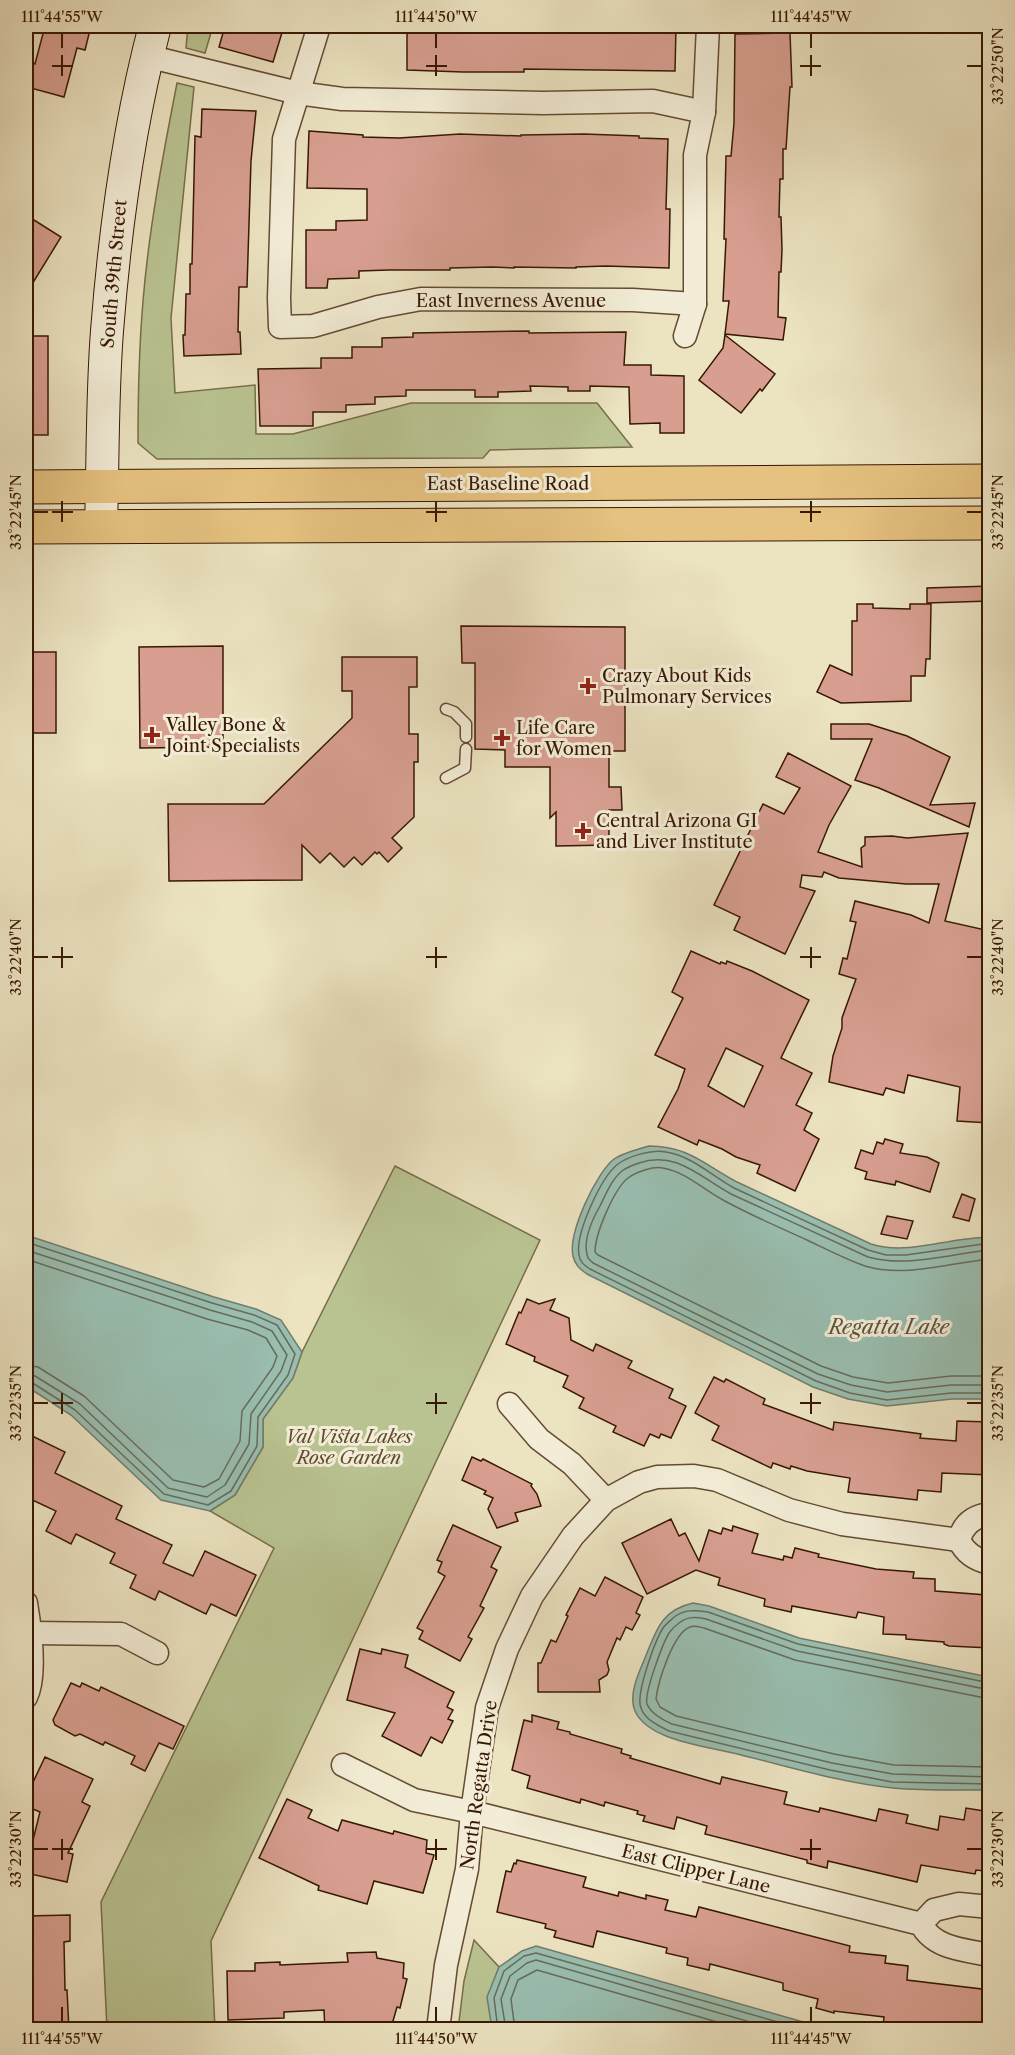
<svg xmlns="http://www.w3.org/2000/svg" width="1015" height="2055" font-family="'Libre Caslon Text',serif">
<rect width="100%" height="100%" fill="#ece3c1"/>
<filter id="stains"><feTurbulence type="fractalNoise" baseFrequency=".00333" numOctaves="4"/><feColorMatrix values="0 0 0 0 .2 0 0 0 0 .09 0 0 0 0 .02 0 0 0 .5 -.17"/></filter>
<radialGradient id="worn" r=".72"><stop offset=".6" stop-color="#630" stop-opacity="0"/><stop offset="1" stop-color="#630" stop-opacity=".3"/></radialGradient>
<g fill="#b9c391" stroke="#786e4a" stroke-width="1.5">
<polygon points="188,26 213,26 205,53 186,48"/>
<path d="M177,83L194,87L171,318L175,393L255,385L256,434H293L411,403H597L632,447L490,450L483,458L157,459L138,443C138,396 139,348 143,301C149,228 163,155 177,83Z"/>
<polygon points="395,1166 540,1240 211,1941 215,2029 107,2029 101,1902 274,1548 210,1511 235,1495 263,1447 263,1419 293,1378 302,1352"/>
<polygon points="474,1940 499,1967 494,1981 492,2029 458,2030 464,1981"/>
</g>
<g fill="#99beb0" stroke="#727c6b" stroke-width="1.5">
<path d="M649,1146C688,1146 705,1165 737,1182L871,1244C897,1252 920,1246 947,1242C961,1239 975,1238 989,1237V1399H952L887,1406L848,1399L813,1387L587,1274C580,1269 575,1265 573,1256C568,1233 596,1173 614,1159C623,1153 638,1149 649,1146Z"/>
<polygon points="26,1235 214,1297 256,1309 281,1320 302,1352 293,1378 263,1419 263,1447 235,1495 210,1511 161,1500 71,1415 26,1386"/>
<path d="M693,1603L709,1606L799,1638L989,1677V1790C958,1790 925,1791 893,1788C842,1783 791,1767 741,1755C718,1749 688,1745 666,1736C655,1732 640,1723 635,1711C628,1695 639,1672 645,1658C656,1631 661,1610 693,1603Z"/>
<polygon points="536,1946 828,2029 492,2029 487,1997 499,1967 522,1951"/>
</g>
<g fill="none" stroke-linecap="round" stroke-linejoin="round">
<g stroke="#686b5a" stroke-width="1.5">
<polyline points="26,1242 212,1303 254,1315 277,1325 295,1354 288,1375 258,1417 257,1446 231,1491 208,1505 164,1494 75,1410 31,1382 26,1381"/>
<path d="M990,1243L906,1255H886L868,1250L734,1188C712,1176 692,1156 666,1152C652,1149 629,1156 618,1164C601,1177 575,1234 579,1255C580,1262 584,1265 590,1269L816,1381L850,1393L887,1400L951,1393H990"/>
<polyline points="26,1250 210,1310 252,1322 272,1331 287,1355 281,1371 251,1414 249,1444 225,1485 207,1497 168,1488 80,1404 35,1376 26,1374"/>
<path d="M990,1250C949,1254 907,1268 868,1257L731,1194C701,1178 676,1150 639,1163C634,1165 627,1167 622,1171C612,1179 606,1194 600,1206C592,1220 582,1242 588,1258L593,1263L818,1374L851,1385L887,1392L951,1385H990"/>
<polyline points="26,1259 207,1319 248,1330 266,1338 277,1356 273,1367 242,1411 240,1441 219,1479 204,1487 173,1480 84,1396 38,1367 26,1365"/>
<path d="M990,1259C948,1263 906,1278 865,1266C845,1259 826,1249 807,1240C779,1227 750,1215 723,1200C704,1190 686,1172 663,1168C653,1166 636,1172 628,1178C614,1189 595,1234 595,1252L598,1255L821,1366L853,1377L888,1383L951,1376H990"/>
<path d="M990,1683L798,1644L708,1612C695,1610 684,1609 673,1618C670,1621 665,1625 663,1628C655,1641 635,1695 641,1708C645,1720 659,1726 669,1731L830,1770L892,1782L990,1784"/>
<path d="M990,1690L797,1651L706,1619C696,1617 688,1616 679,1623C676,1625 672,1629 669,1633C663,1643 644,1693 647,1704C651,1714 663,1720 672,1724L832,1763L893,1774L990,1777"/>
<path d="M990,1699L795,1660L704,1628C700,1627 694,1625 690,1627C673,1633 658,1682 656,1699L660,1707L676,1716L834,1754L894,1765L990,1767"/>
<polyline points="498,2030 494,1998 504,1971 524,1956 536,1953 806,2030"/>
<polyline points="506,2030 501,1999 510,1976 527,1963 536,1960 778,2030"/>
<polyline points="515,2030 511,1999 518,1980 537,1970 745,2030"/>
</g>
</g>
<g fill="#d89f91" stroke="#381804" stroke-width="1.5" fill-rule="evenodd">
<polygon points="45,26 91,26 85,50 77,48 64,97 27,87 33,63 35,64"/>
<polygon points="225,26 284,26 273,62 219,47"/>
<polygon points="407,26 676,26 675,71 524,69 524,72 463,72 407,70"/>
<polygon points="790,33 792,87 790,87 786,149 783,149 783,179 780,179 779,217 781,217 782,250 781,272 779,272 778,317 786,318 783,340 725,334 729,301 723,301 726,239 724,239 726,156 731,156 734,123 735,34"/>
<polygon points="202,109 256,111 251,161 247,287 239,287 238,332 240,332 241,354 184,356 183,335 185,335 186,294 190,294 190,264 192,264 195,136 201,137"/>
<polygon points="309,131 363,135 363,137 399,138 460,134 521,136 521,135 584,134 639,136 639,138 668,139 666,209 670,209 669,268 606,266 576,267 576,268 514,267 514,268 492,267 450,268 450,270 389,270 359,271 359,278 328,279 327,288 306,288 306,230 336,230 336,221 367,220 367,189 307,188"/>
<polygon points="26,215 61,237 26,294"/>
<polygon points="529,331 529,333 626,332 624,365 651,365 651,375 684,376 684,433 660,433 660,423 630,424 629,387 590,386 590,391 568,391 568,387 530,386 531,391 498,392 498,397 475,397 475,390 406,390 406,396 375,397 375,404 346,405 346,412 313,412 313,426 260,426 258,369 321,368 321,358 352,358 352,347 382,347 382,338 413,337 413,333"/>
<polygon points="725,335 775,374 762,391 760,389 741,413 699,380 723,348"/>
<rect x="26" y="336" width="22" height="99"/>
<polygon points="990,586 990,601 927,603 927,588"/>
<polygon points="857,604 873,604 873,608 910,609 910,604 931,604 930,659 926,659 925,676 911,676 911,701 841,703 817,692 830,665 852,675 852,621 857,621"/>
<polygon points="461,626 625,627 625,751 609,751 609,787 621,787 622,810 609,810 609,845 556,846 556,812 550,818 550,767 505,767 505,750 475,749 475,663 462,663"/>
<polygon points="223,646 223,747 140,748 139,647"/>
<rect x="26" y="652" width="30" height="81"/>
<polygon points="342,657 417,657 417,687 409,687 409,734 418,734 418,762 414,762 414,817 392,838 402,848 388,862 379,852 377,854 375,852 362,865 354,857 344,867 330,853 320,863 302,845 302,880 169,881 168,804 264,804 352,718 352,691 342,691"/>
<polygon points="831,724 869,724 907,736 950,757 930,805 975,803 969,827 879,788 855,780 872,739 831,739"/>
<polygon points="788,753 851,786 829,825 818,852 862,867 861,848 865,845 865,837 892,836 907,838 968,833 945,921 990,931 990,1123 957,1121 960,1087 908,1075 904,1093 886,1088 883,1095 829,1082 833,1056 842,1028 842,1018 856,979 839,974 843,958 847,959 856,922 850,921 855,901 911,915 929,923 939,884 906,884 839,878 824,872 822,877 802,875 800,887 815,891 785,954 734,930 740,917 714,905 763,804 784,814 800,788 776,777"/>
<path d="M691,951L720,964L721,962L726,964L727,961L752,971L809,1000L781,1058L812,1073L796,1105L812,1113L804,1130L819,1139L795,1191L757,1173L760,1165L736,1157L722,1149L699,1140L697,1145L658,1127L678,1089L685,1069L655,1055L683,998L672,992ZM726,1048L763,1066L744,1107L708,1086Z"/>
<polygon points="885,1139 903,1144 900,1153 927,1157 939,1163 930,1192 896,1181 895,1185 865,1179 867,1172 855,1168 861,1150 873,1154 877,1142 883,1144"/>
<polygon points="962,1194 975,1199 969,1221 953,1217"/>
<polygon points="887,1216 913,1221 907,1239 881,1234"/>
<polygon points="527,1299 539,1304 555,1299 550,1310 569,1318 571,1340 593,1351 596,1344 632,1361 628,1368 673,1389 669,1398 686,1406 671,1438 661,1434 659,1438 650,1434 644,1446 613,1432 616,1426 579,1408 584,1398 563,1387 568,1376 534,1361 535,1357 506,1344 519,1312 521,1313"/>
<polygon points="714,1377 724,1382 726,1379 765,1399 763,1404 833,1430 834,1422 921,1434 920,1438 956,1441 957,1421 990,1422 990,1475 942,1473 941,1492 918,1490 917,1500 848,1492 850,1478 807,1471 791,1466 790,1469 773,1463 771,1468 712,1440 719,1426 695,1413"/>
<polygon points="26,1433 65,1452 55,1473 122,1506 116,1519 172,1545 163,1563 193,1576 205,1551 256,1575 236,1616 211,1604 206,1614 159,1591 155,1600 130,1588 136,1575 110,1563 115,1553 76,1534 71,1544 46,1531 56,1511 26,1497"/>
<polygon points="472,1457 481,1461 483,1459 532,1484 531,1486 537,1494 541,1506 515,1513 518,1521 497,1528 488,1509 493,1498 484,1494 486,1491 462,1480"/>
<polygon points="671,1519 679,1536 685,1533 699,1561 709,1530 721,1534 723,1528 732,1531 733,1526 758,1534 752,1553 783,1560 784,1556 792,1558 795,1548 819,1554 818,1557 876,1569 914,1572 913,1578 935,1579 935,1591 987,1595 987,1600 990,1600 990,1648 949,1646 944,1644 944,1642 906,1639 906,1635 883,1634 884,1617 858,1612 856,1618 792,1606 791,1612 764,1606 765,1599 718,1585 720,1578 696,1570 647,1594 622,1543"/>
<polygon points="453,1525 501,1547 491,1567 497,1570 480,1606 484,1608 468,1637 472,1639 460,1661 419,1639 423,1631 417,1628 445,1576 438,1572 442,1562 437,1560"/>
<polygon points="605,1577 643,1597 636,1613 640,1615 632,1630 626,1627 620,1640 617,1638 607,1662 609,1670 607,1675 599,1680 600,1692 538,1692 538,1663 541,1663 551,1640 556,1642 568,1616 566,1615 580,1588 595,1596"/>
<polygon points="360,1649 381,1654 382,1649 408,1655 405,1667 454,1692 447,1707 453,1710 448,1719 453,1721 442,1743 431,1737 421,1756 382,1736 395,1713 347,1700"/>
<polygon points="71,1683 80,1687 82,1683 99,1691 101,1687 184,1726 173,1749 159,1743 145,1771 131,1764 135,1756 105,1742 103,1745 80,1734 75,1736 55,1725 53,1720"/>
<polygon points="532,1715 559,1722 557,1729 570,1732 570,1734 622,1749 621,1753 631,1756 630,1758 720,1784 722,1777 787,1792 784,1804 819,1812 820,1808 876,1821 879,1809 908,1815 906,1823 938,1830 940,1816 964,1820 966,1808 990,1812 990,1844 985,1871 976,1870 975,1874 921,1865 917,1882 828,1861 827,1868 807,1863 807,1860 705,1834 707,1826 677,1817 674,1829 643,1821 645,1816 637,1814 638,1811 605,1802 604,1806 581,1799 580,1803 527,1788 530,1776 512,1770 524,1720 532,1722"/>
<polygon points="45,1757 93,1779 82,1802 90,1806 68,1853 73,1854 67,1882 26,1873 26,1838 33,1840 40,1812 26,1806 26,1797"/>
<polygon points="287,1799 312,1810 308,1818 338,1831 342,1820 393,1834 394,1831 427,1840 426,1853 434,1855 423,1893 374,1881 367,1904 318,1890 319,1886 259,1858"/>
<polygon points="517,1860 586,1877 583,1887 618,1896 619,1892 646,1899 646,1895 668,1900 665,1910 696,1917 699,1907 850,1946 849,1952 886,1956 885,1963 908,1966 907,1980 990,1990 990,2030 904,2030 883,2027 884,2017 834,2011 834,2013 816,2008 818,1999 783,1990 783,1983 710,1964 709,1970 687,1965 688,1958 666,1953 667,1948 597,1931 593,1947 554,1937 556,1931 545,1928 546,1924 497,1912 506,1871 511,1872 514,1863 516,1864"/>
<polygon points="70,1915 70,1941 64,1942 65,1990 67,1990 69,2030 26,2030 26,1916"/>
<polygon points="376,1952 377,1958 404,1963 403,1978 407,1979 400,2008 397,2007 391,2028 325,2030 324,2010 284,2012 284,2018 228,2020 227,1971 255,1971 255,1963 280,1962 280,1965 348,1962 347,1953"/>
</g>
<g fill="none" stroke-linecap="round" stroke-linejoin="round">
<defs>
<g id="lane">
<polyline points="446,709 454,712 466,724 466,737"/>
<polyline points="446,778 465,768 466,749"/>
</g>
<g id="street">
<polyline points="319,26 284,139 279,298 280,327 313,326 378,307 421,299 633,300 695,304"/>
<polyline points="147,56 298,93 342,99 543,103 653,101 704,112"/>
<polyline points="685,336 695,304 695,155 704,112 708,26"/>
<polyline points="509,1404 539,1439 572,1464 606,1500"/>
<path d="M990,1514C973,1516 963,1525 959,1540C965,1553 975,1560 990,1563"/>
<path d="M26,1603C30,1627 37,1675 26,1697"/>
<polyline points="31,1633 121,1634 157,1653"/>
<path d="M343,1765L414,1800L472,1812L921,1924C934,1949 965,1950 990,1955"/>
<polyline points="921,1924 934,1910 959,1904 990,1907"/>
<polyline points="438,2030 446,1965 467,1869 472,1812 487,1708 507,1649 532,1596 573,1536 606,1500 639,1482 657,1477 694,1476 717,1480 789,1510 842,1524 959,1540"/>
</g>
<path id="secondary" d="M101,526C103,461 102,396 107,331C115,228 129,125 155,26"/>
<g id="primary">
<polyline points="26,487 990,481"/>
<polyline points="26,527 990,523"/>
</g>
</defs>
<use href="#lane" stroke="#654b33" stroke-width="13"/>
<use href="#street" stroke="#654b33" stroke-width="25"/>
<use href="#secondary" stroke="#381804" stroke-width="34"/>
<use href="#primary" stroke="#381804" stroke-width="35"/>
<use href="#lane" stroke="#f3edd7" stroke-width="10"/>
<use href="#street" stroke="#f3edd7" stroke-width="22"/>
<use href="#secondary" stroke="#f3edd7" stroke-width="32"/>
<use href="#primary" stroke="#e6c280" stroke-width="33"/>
</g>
<path fill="none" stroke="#381804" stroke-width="2" d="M62,33V48M436,33V48M811,33V48M62,55V76M436,55V76M811,55V76M52,66H73M426,66H447M800,66H821M967,66H982M62,501V522M436,501V522M811,501V522M33,512H48M52,512H73M426,512H447M800,512H821M967,512H982M62,947V968M436,947V968M811,947V968M33,957H48M52,957H73M426,957H447M800,957H821M967,957H982M62,1393V1414M436,1393V1414M811,1393V1414M33,1403H48M52,1403H73M426,1403H447M800,1403H821M967,1403H982M62,1839V1860M436,1839V1860M811,1839V1860M33,1849H48M52,1849H73M426,1849H447M800,1849H821M967,1849H982M62,2007V2022M436,2007V2022M811,2007V2022"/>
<g fill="#8f2418" stroke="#f3edd7" stroke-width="2">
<path d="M585 677h6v6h6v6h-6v6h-6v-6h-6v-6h6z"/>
<path d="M149 726h6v6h6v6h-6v6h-6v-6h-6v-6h6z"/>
<path d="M499 729h6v6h6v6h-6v6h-6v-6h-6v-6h6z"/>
<path d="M580 822h6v6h6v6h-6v6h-6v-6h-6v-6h6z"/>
</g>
<g text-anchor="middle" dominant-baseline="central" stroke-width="6" stroke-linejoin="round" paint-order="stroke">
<g font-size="18" fill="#381804" stroke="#f3edd7">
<text transform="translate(114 274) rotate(-85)">South 39th Street</text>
<text x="511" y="301">East Inverness Avenue</text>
<text x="508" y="484">East Baseline Road</text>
<text transform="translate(479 1785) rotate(-82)">North Regatta Drive</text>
<text transform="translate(696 1869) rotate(14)">East Clipper Lane</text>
</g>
<g font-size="18" fill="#381804" stroke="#f3edd7" text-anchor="start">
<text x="602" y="676">Crazy About Kids<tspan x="602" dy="21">Pulmonary Services</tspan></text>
<text x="166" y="725">Valley Bone &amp;<tspan x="166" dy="21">Joint Specialists</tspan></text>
<text x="516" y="728">Life Care<tspan x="516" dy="21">for Women</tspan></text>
<text x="596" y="821">Central Arizona GI<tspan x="596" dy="21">and Liver Institute</tspan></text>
</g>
<g font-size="18" font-style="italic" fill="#5f4b2e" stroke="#f3edd7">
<text x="349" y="1437">Val Vista Lakes<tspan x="349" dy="21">Rose Garden</tspan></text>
</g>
<g font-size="20" font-style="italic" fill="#5a5240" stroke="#f3edd7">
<text x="889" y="1327">Regatta Lake</text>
</g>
</g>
<rect width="1015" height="2055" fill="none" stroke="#ece3c1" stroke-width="66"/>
<rect x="33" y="33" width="949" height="1989" fill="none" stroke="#381804" stroke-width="2"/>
<g font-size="15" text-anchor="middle" fill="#381804">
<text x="62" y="22">111°44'55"W</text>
<text x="436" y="22">111°44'50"W</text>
<text x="811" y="22">111°44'45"W</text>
<text transform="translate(998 66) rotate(-90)" y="5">33°22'50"N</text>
<text transform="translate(16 512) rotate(-90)" y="5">33°22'45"N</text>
<text transform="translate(998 512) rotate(-90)" y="5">33°22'45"N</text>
<text transform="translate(16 957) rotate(-90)" y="5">33°22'40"N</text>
<text transform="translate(998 957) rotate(-90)" y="5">33°22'40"N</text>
<text transform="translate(16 1403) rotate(-90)" y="5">33°22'35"N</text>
<text transform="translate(998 1403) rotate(-90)" y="5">33°22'35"N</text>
<text transform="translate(16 1849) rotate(-90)" y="5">33°22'30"N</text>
<text transform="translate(998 1849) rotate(-90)" y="5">33°22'30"N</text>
<text x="62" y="2044">111°44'55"W</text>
<text x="436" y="2044">111°44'50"W</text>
<text x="811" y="2044">111°44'45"W</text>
</g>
<rect width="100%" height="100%" filter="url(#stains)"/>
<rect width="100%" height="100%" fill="url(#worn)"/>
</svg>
